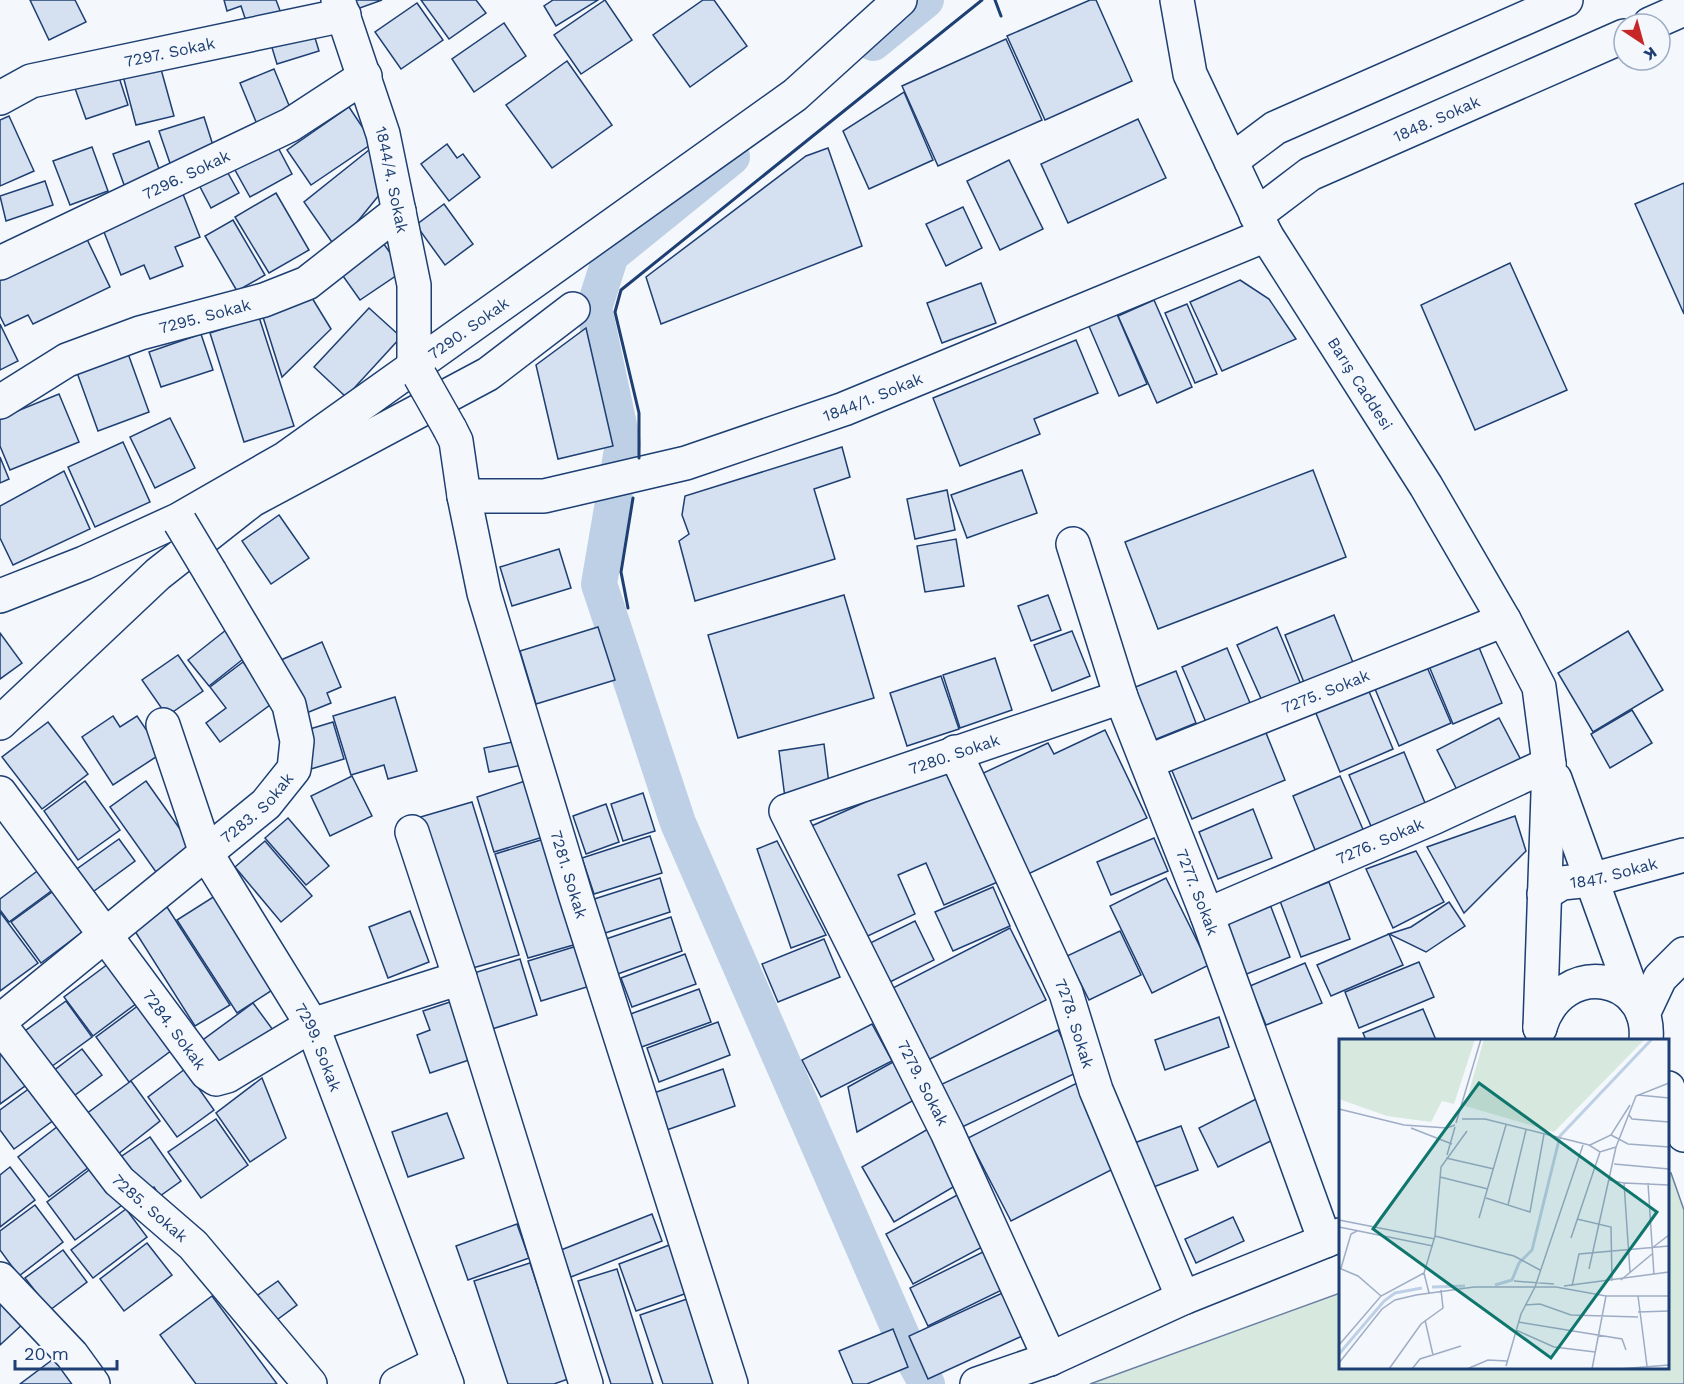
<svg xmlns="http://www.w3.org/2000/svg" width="1684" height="1384" font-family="'Work Sans',sans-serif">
<rect width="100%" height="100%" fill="#f4f7fb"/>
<polygon fill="#d7e8df" stroke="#687fa3" stroke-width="1.5" points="1671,1173 1684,1210 1684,1384 1090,1384 1340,1293 1340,1368 1668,1368 1668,1174"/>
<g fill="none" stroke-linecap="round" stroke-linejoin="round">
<g stroke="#bed0e5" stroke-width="36">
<polyline points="873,43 926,0"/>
<polyline points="732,157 611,255 594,308 623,444 599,584 678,823 909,1352 927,1384"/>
</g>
</g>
<g fill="#d5e0f0" stroke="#1d3f73" stroke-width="1.5">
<polygon points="30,0 75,0 86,22 49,40"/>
<polygon points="224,0 276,0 282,16 248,27 241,6 227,11"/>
<polygon points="354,0 382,0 357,9"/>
<polygon points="421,0 476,0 486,13 449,39"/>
<polygon points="553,0 598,0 556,26 544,6"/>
<polygon points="605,0 632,40 581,74 554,35"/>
<polygon points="703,0 714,0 747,46 690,87 653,35"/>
<polygon points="1090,0 1096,0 1132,81 1045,120 1007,36"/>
<polygon points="417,3 443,40 401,69 375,32"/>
<polygon points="504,23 526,56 474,92 452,59"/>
<polygon points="312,28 319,51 277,64 270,41"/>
<polygon points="1006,39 1042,120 938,166 902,86"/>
<polygon points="567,61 612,125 552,168 506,105"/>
<polygon points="159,62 174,116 136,125 122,72"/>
<polygon points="115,65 128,105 86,119 72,80"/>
<polygon points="274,69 293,115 259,129 240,83"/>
<polygon points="904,92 933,160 869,189 843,131"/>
<polygon points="349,107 373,143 311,185 287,150"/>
<polygon points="9,116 34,171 0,186 0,120"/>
<polygon points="204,117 217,158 173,172 159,131"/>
<polygon points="1138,119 1166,178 1068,223 1041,164"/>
<polygon points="273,138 292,174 250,197 230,161"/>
<polygon points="149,141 163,180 127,193 113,154"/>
<polygon points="447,144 457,158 463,154 480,177 449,201 421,164"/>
<polygon points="374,146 384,189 336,248 304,202"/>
<polygon points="92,147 108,191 70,205 53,161"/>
<polygon points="828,148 862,246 661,324 646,277 806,156"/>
<polygon points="1009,160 1043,229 1000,250 967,181"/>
<polygon points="224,166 239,193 211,208 197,181"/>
<polygon points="45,181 53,205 6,221 0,196"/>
<polygon points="1684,183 1684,314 1635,204"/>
<polygon points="181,189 200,237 175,247 183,266 150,279 144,265 121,275 100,222"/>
<polygon points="276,193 309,250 269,273 235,217"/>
<polygon points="444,204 473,244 445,265 416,225"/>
<polygon points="963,207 982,248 946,266 926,224"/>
<polygon points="233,220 265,275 237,291 205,236"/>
<polygon points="83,231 110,287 33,324 28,315 5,326 0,316 0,271"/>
<polygon points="381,240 403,271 360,300 338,269"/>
<polygon points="1510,263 1567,390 1475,430 1421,305"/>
<polygon points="1240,280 1269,299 1296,339 1222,371 1190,302"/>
<polygon points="981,283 996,323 942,343 927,303"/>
<polygon points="309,293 331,329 282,377 263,317"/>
<polygon points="1154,300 1192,387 1157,403 1118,316"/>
<polygon points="1187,304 1217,374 1195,383 1165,313"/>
<polygon points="1113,305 1147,384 1119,396 1085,317"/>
<polygon points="369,308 401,337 346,397 314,367"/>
<polygon points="259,317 294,426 244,442 210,333"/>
<polygon points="0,324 18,361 0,370"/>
<polygon points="586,328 613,446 558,459 536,365"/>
<polygon points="201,334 213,370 161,387 149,352"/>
<polygon points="1076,340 1098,393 1034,419 1040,434 960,466 933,398"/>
<polygon points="126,348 149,412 98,431 75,367"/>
<polygon points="59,394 79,442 10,470 0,446 0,418"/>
<polygon points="170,418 195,468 155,488 130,437"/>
<polygon points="123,442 150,502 95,527 68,467"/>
<polygon points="842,447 850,477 814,489 835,559 695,601 679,541 689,534 682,515 685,496"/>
<polygon points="0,457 9,479 0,483"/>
<polygon points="1022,470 1037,513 967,538 951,495"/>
<polygon points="1313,470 1346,557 1158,629 1125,542"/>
<polygon points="64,471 90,529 13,565 0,538 0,506"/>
<polygon points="947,490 955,530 915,539 907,499"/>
<polygon points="279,515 309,558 271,584 242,541"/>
<polygon points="956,539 964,586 925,592 917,546"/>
<polygon points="559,549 571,588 512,606 500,567"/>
<polygon points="844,595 874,698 738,738 708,635"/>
<polygon points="1048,595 1061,630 1031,641 1018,606"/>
<polygon points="1334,615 1354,665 1305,685 1285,635"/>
<polygon points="598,627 615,680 536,704 520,651"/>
<polygon points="1277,627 1302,687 1263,703 1237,645"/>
<polygon points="226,630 247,656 209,686 188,660"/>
<polygon points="1072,631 1090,676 1052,691 1034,645"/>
<polygon points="1628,631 1663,690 1593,732 1558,673"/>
<polygon points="0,633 22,663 0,679"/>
<polygon points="322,642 341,687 327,693 331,703 304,714 281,660"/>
<polygon points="1478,645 1502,703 1453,724 1429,666"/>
<polygon points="1227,648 1253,710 1209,729 1182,667"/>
<polygon points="178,655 203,691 167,716 142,680"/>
<polygon points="995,658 1012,710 960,728 943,675"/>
<polygon points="243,662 274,702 220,742 206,723 226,708 210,687"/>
<polygon points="1427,667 1451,723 1399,746 1375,689"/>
<polygon points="1176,671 1196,723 1154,740 1133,688"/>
<polygon points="941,676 959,729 907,746 890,693"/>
<polygon points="1368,689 1393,749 1340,772 1315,711"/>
<polygon points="395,697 417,771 388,779 384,765 351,775 333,716"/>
<polygon points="1632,710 1652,743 1610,768 1591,734"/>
<polygon points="113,716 120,727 137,716 162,753 113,785 82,737"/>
<polygon points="1499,718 1522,762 1459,794 1437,750"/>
<polygon points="48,722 88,774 42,809 2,757"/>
<polygon points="333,722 344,759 311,769 300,732"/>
<polygon points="1264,728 1285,780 1192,819 1170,766"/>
<polygon points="1105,730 1147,818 1026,875 979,775 1048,743 1054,754"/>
<polygon points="517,741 522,765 489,772 484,748"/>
<polygon points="824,744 830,792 785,798 779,751"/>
<polygon points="1404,752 1428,810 1374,833 1349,775"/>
<polygon points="949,765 1000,881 944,905 926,863 898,875 915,914 857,941 807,828"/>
<polygon points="352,776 372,816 330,836 311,796"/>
<polygon points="1340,776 1368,841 1320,862 1293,796"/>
<polygon points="85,781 120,830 78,860 44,811"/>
<polygon points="146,781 192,846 156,872 110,807"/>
<polygon points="525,781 543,837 494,852 477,797"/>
<polygon points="643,793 655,831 623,841 611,804"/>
<polygon points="472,802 519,955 469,969 417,818"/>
<polygon points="606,804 619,842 586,854 573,816"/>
<polygon points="1253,809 1272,858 1218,879 1199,832"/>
<polygon points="1515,816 1526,851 1464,913 1427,847"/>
<polygon points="288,818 329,866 306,885 265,838"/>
<polygon points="650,836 662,873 594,894 582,858"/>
<polygon points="1154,838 1168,871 1111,895 1097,862"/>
<polygon points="119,839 135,861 90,894 74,871"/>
<polygon points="544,839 577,944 528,958 495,854"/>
<polygon points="265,841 312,896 281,922 235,867"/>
<polygon points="777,841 826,935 791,948 757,849"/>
<polygon points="1416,851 1444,902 1393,928 1366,869"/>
<polygon points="44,866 58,886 9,922 0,910 0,899"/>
<polygon points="660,878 670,912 599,935 588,901"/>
<polygon points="1166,878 1209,965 1152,993 1110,906"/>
<polygon points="1329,882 1350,939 1301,957 1280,901"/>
<polygon points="59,887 89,927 41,963 11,922"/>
<polygon points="993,887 1010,926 953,951 935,912"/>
<polygon points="218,894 277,987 237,1013 177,920"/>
<polygon points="1268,899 1290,957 1244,975 1222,916"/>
<polygon points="1449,902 1465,926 1426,952 1389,934 1411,927"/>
<polygon points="167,907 230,1005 195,1026 133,928"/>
<polygon points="410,911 429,962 388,978 369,927"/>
<polygon points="0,912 38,963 0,991"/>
<polygon points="671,917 682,951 612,976 600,941"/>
<polygon points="915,921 934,960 880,987 860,948"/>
<polygon points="1010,928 1046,1000 924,1062 887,991"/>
<polygon points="1120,931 1141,975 1089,1000 1067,956"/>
<polygon points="1389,934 1403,965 1331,996 1317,965"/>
<polygon points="824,939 840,977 778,1002 762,964"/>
<polygon points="577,946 590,986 541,1001 528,961"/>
<polygon points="685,954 696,984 632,1007 621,978"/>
<polygon points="520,959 537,1015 492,1029 474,973"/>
<polygon points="1419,962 1434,997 1359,1028 1345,992"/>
<polygon points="1305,963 1322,1003 1266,1025 1250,986"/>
<polygon points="108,964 137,1003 93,1036 64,997"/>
<polygon points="699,989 711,1022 636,1049 625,1016"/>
<polygon points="66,1001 92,1037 44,1072 18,1036"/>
<polygon points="453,1001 472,1059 430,1073 417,1035 430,1030 423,1011"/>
<polygon points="253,1003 276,1034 223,1073 200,1042"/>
<polygon points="139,1005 172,1050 129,1082 96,1037"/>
<polygon points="1423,1009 1436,1040 1366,1040 1363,1033"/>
<polygon points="1219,1017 1229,1047 1165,1070 1155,1040"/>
<polygon points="718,1022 730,1055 659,1082 647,1048"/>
<polygon points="872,1024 892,1061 821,1097 802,1060"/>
<polygon points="1058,1030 1078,1072 960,1128 940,1085"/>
<polygon points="0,1041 32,1081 0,1104"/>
<polygon points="82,1049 102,1075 67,1101 48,1075"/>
<polygon points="893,1062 914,1100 857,1132 848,1087"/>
<polygon points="185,1069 214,1110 177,1137 148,1097"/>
<polygon points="723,1069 735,1106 661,1132 648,1095"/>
<polygon points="262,1078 286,1138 250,1162 216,1113"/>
<polygon points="131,1081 160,1121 113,1158 82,1117"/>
<polygon points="1079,1082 1121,1165 1011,1221 968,1138"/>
<polygon points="34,1085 58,1117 14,1149 0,1130 0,1110"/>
<polygon points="1258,1098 1277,1138 1218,1167 1199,1128"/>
<polygon points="447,1113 464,1158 408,1177 392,1132"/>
<polygon points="216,1119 248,1165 201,1198 168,1152"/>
<polygon points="62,1123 93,1164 49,1197 18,1157"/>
<polygon points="1181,1126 1198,1170 1143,1191 1126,1146"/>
<polygon points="928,1129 960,1183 894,1222 862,1167"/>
<polygon points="150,1137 181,1181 160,1196 154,1187 144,1194 119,1158"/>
<polygon points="10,1167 35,1200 0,1227 0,1175"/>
<polygon points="93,1167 122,1205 75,1240 47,1202"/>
<polygon points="959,1194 986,1245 913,1284 886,1234"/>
<polygon points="35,1205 63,1242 19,1276 0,1250 0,1231"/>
<polygon points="126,1209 147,1237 93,1278 71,1250"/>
<polygon points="652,1214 662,1241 571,1277 561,1250"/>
<polygon points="1233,1217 1244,1241 1196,1263 1185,1239"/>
<polygon points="517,1224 529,1258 468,1280 456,1246"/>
<polygon points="147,1243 172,1275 124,1311 100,1279"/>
<polygon points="672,1244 690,1292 636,1311 619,1264"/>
<polygon points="63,1250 87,1282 50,1310 25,1278"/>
<polygon points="987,1250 1006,1288 928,1326 910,1288"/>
<polygon points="530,1263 568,1379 554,1384 508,1384 474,1281"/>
<polygon points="617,1269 653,1384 611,1384 578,1281"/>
<polygon points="278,1281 297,1305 274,1322 255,1297"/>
<polygon points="1011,1289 1031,1332 928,1379 909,1336"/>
<polygon points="0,1294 25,1322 0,1345"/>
<polygon points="212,1296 277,1384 196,1384 160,1335"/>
<polygon points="690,1298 719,1384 663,1384 640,1315"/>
<polygon points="893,1329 908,1367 867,1384 853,1384 839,1351"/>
<polygon points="60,1354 82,1384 20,1384"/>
</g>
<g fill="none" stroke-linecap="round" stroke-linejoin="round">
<defs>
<g id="minor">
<path id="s1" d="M338,0L383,134L414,285V365L420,376"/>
<path id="s2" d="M0,98L31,81L344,15"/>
<path id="s3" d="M0,263L290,125L365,76"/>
<path id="s4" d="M0,402L67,360L140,333L264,300L307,283L399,211"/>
<path id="s5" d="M450,429L456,441L464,496L484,593L576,897L731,1384"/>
<path id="s6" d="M464,496H544L686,463L844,409L1266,235"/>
<path id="s7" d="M1073,544L1121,697L1207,915L1325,1241"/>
<path id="s8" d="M0,596L84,563L178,520L286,458L795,95L900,0"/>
<polyline points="0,723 158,574 252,500 488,374 573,309"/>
<path id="s9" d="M163,725L206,853L312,1025L447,1384"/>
<path id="s10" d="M955,752L1066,993L1096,1090L1183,1298"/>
<path id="s11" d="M1147,762L1504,620"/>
<path id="s12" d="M0,793L207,1073L216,1079L227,1076L312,1025L460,978"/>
<polyline points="412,832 460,978 586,1384"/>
<path id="s13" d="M1544,894L1562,883L1591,880L1684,855"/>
<path id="s14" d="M1207,915L1435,817L1549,764"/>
<polyline points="1643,1014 1660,978 1684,954"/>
<path id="s15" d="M0,1021L266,804L294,769L297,741L289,705L210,572"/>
<path id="s16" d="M0,1025L119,1181L193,1245L310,1384"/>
<polyline points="1668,1088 1684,1135"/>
<polyline points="0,1279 72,1355 93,1384"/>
<path id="s17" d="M1050,1359L947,1132L786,811L1121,697"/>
<polyline points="397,1384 439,1363"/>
<polyline points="977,1384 1050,1359 1183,1298 1340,1235"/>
</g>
<g id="major">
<path id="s18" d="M1177,0L1190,74L1266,235L1426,486L1504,620L1539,687L1549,764L1540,1028"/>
<polyline points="1650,24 1684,9"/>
<polyline points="1231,161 1275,128 1566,0"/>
<path id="s19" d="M1256,215L1310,174L1624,36"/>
<polyline points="1555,779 1635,1000"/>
<path d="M1540,1027C1562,957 1652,973 1646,1040"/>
</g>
</defs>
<use href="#minor" stroke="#1d3f73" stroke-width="36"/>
<use href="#major" stroke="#1d3f73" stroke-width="36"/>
<use href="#minor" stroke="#f4f7fb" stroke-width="33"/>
<use href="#major" stroke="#f4f7fb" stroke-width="33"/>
<defs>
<g id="minor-bridge">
<polyline points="420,376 450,429"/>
<polyline points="180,522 210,572"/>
</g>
</defs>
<use href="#minor-bridge" stroke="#1d3f73" stroke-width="36" stroke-linecap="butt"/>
<use href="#minor-bridge" stroke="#f4f7fb" stroke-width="33"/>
<g stroke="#1d3f73" stroke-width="3">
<polyline points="995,0 1001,16"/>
<polyline points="639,458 639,413 615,312 621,290 982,0"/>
<polyline points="628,608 621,572 633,498"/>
</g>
</g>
<g text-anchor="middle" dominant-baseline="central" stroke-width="4.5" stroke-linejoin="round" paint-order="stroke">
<g font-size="16" fill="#1d3f73" stroke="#f4f7fb">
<text stroke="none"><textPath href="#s2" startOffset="177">7297. Sokak</textPath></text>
<text stroke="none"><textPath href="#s19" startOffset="206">1848. Sokak</textPath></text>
<text stroke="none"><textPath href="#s3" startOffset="206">7296. Sokak</textPath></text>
<text stroke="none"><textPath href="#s1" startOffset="188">1844/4. Sokak</textPath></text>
<text stroke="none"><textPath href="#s4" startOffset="224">7295. Sokak</textPath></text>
<text stroke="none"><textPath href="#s8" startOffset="542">7290. Sokak</textPath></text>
<text stroke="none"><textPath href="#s18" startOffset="429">Barış Caddesi</textPath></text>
<text stroke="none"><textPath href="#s6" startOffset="424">1844/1. Sokak</textPath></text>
<text stroke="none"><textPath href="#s11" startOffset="192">7275. Sokak</textPath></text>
<text stroke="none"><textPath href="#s17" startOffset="786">7280. Sokak</textPath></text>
<text stroke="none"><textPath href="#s15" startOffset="334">7283. Sokak</textPath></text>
<text stroke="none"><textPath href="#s14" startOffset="188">7276. Sokak</textPath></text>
<text stroke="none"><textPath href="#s13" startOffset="74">1847. Sokak</textPath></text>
<text stroke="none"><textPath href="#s5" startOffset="462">7281. Sokak</textPath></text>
<text stroke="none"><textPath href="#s7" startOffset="370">7277. Sokak</textPath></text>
<text stroke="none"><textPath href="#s10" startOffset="297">7278. Sokak</textPath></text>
<text stroke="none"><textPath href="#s12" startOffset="294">7284. Sokak</textPath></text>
<text stroke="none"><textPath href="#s9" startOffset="360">7299. Sokak</textPath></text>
<text transform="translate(923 1083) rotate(63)">7279. Sokak</text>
<text stroke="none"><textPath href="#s16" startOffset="237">7285. Sokak</textPath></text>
</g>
</g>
<g transform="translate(1339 1039)">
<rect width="330" height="330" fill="#f4f7fb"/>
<path d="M0,0H136L115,65L103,62L92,83L48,77L0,60ZM145,0H306L215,93L126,67Z" fill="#d7e8df"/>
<path fill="none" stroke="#bed0e5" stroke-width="3" d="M156,246L173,241L180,224L193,211L221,97L313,0M93,248L126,247M0,315L45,262L56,254L83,249"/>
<path fill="none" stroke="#9eadc5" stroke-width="1.5" d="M299,56L330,59M0,70L65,86L108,89L116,86M290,76L293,80L330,83M123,80H146L250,106L261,113L277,108M117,84L142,0M72,89L113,105M272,96L289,105L330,108M251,106L272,96L291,66M108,116L116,88M107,119L155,130M275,125L330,130M101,138L149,150M270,141L285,144L291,233M285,144L330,146M309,144L315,236M147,159L191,173L205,95M169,166L187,91M140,179L167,86M238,180L272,188L273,242M0,181L96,200M0,188L94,207M96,197L175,217L201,231M232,199L261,113M313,209L330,196M0,229L19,237L42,257M2,229L12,195L18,192M250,230L277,108L297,57L330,44M85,234L90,254M282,241L313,215M175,242L215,245M225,247L330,233M233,247L240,215L330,207M299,257L308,327M186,266L201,265L232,276L299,278M299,273L330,272M86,281L94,316M179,283L283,300L287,311M177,291L215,308L256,313M0,306L42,257L85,234L96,197L102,128L128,92M0,324L43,270L56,261L77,256L135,248H217L267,257H330M167,327L182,275L196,248L244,106M50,330L82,285L104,269L102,251M73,330L81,320L122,307M128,330L149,321L168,322M143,330H197M253,330L267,257M280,330L330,326"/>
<path fill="#0f766e" fill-opacity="0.15" stroke="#0f766e" stroke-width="3" d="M140,44L318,173L212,319L34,190Z"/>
<rect width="330" height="330" fill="none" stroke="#1d3f73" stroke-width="3"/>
</g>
<g transform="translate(1642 42) rotate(144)"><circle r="28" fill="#f4f7fb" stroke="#9eadc5" stroke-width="1.5"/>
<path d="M0-4.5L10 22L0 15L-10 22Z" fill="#c62828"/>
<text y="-9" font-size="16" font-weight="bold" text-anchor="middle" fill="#1d3f73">K</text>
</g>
<path d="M15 1360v9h102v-9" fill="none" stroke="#1d3f73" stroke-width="3"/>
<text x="24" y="1360" font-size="18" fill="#1d3f73" stroke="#f4f7fb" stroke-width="4.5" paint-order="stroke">20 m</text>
</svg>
